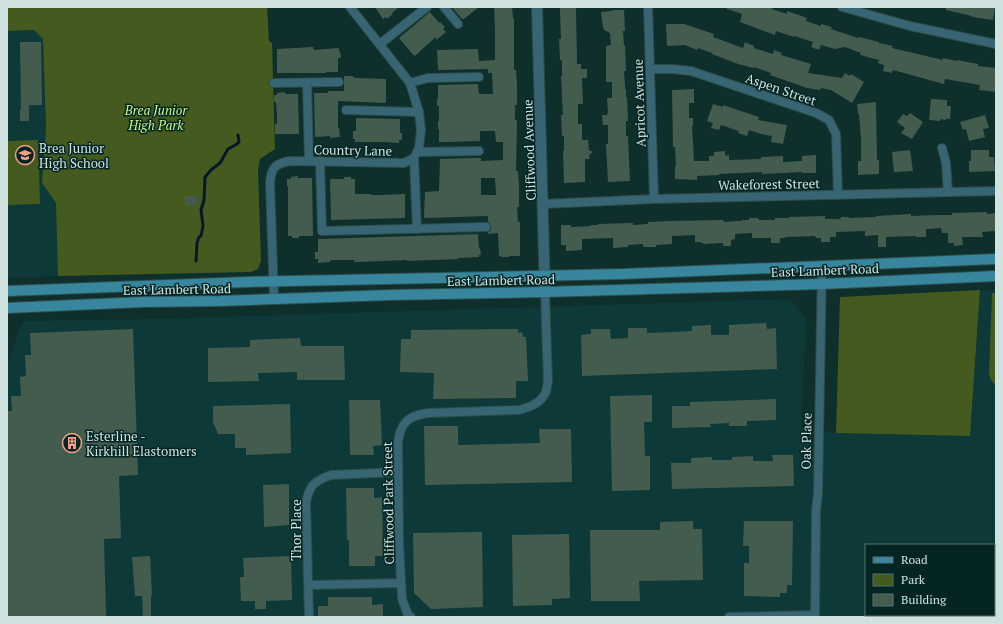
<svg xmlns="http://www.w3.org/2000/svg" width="1003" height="624" font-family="'PT Serif',serif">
<rect width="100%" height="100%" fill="#0e2f2c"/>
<g fill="#0d3a38" fill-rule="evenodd">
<polygon points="34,30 43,39 46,128 42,183 56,203 58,276 7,278 7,31"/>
<path d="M980,290H996V617H7V365L23,321L156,319L790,299L806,319L801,430L836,433L970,436ZM866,545H994V615H866Z"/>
</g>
<g fill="#445a1f">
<polygon points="7,7 267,7 269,41 272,43 275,149 260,159 258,170 261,261 258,269 251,272 58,276 56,203 42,183 46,128 43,39 34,30 7,31"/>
<polygon points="38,140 40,204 7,205 7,141"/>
<polygon points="980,290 970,436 836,433 840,297"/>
<polygon points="992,293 996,293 996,386 991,380 989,374"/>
</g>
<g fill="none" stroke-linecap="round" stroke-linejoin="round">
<polyline stroke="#04182c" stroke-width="3" points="196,261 197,243 199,237 201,236 203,226 201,210 204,200 205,177 211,170 220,163 228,149 237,144 239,142 238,135"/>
</g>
<g fill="#445c4e" fill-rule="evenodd">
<polygon points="375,7 399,7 392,13 393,14 387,19 386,17 383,19"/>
<polygon points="452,7 479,7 464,19 462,19"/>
<path d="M494,7H512L513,18H514V70H516L517,84V105H515V120H517L516,171H518L519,185V207H517L518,222H520V256H509V257H501V256H499L498,233L488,234V232L491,230V227L490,224L488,222V216L424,218L425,192L439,191L440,159L472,158H481V161L503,160V142H496L495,131H480V141L448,142H439V129H438V121H439V106H437V99H438V85L478,84L479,94H493L492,73H488V69L438,70L437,50L478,49L479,61L495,60V28ZM481,178H495L496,195H481Z"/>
<polygon points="560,7 576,7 577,64 581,64 581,69 587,69 587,78 582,78 583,104 578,104 578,124 582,124 582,140 588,140 589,150 593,152 589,155 590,159 585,159 585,182 564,183 563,151 564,151 564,136 562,136 561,115 563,115 561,76 562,76 562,60 560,60 559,39 561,39 560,13"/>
<polygon points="727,7 773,7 772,9 787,14 787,11 807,18 806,21 821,26 821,24 832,27 831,29 858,38 859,37 879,42 879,43 893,46 892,48 943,60 943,58 957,61 957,60 978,64 978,66 996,68 996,92 979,90 980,85 945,79 944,84 893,70 892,73 883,71 884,65 878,63 879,60 860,55 861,53 845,47 835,49 821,45 819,50 811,47 813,42 794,36 794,37 776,31 775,35 740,22 742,14 727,9"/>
<polygon points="946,7 995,7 993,20 972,17 972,16 946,10"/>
<polygon points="612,10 624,10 625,31 623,31 624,45 625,45 626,71 624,71 625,86 625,89 626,89 626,97 627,97 628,121 626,121 626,136 628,136 630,181 608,182 606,144 608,144 608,125 603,125 602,115 607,115 608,112 607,98 612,98 612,82 606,82 606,46 611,45 610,33 604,30 603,27 601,12 612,11"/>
<polygon points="430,12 439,23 440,22 445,27 443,29 446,32 436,40 436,37 419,52 420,52 414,56 399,38"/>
<polygon points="666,24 684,24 714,34 713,37 743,48 745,42 754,46 754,48 773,54 774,50 782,53 781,55 811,64 808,73 842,78 845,73 850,76 851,74 864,82 852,103 831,90 821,88 820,90 807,88 770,75 771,73 754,67 753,68 738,64 712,54 712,53 698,48 697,50 685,45 667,46"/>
<polygon points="20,42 41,42 42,105 29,105 29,121 20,121 20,109 21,109"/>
<polygon points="313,47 314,50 339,48 339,51 340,51 341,58 338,58 338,72 327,72 326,73 277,73 277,49"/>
<polygon points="344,76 353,76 353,77 356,78 386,79 386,102 385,103 338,101 338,128 339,128 340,137 330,138 330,136 315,137 314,93 328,93 328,91 344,91"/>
<polygon points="694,89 694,103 689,103 689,118 693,118 693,126 692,126 694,161 709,161 709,156 714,156 714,152 725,151 725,156 729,155 729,160 761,159 761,157 783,156 783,162 802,161 802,156 816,155 816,173 802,173 802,172 762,174 762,172 719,174 719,175 697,176 697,180 675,179 675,166 676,166 675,147 673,147 672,90"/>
<polygon points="285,92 285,94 298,94 299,134 275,134 275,124 277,124 277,117 276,102 274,102 274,95 277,95 277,93"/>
<polygon points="931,99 947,100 947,106 951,106 950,119 946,119 946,120 940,119 940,121 929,120"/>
<polygon points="876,102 877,160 879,160 879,174 858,175 858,161 861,161 861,139 859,114 858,114 857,104"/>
<polygon points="713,104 723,107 723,105 759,117 758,120 787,125 783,144 771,142 772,136 761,134 749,130 747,136 738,133 739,131 721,125 719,130 711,128 713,123 707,121"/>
<polygon points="910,113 923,122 912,139 901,133 905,128 897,122 903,114 907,116"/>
<polygon points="985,115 989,128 983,129 985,137 969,141 966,129 963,130 960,122"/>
<polygon points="356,118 400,119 400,133 402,133 402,140 399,140 399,143 384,142 355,142 355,139 353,139 353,131 356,131"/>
<polygon points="910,150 913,171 894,172 892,152"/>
<polygon points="971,150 989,150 989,157 994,157 995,171 969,172 969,161 971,161"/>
<polygon points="298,176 298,178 312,178 313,236 299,236 299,238 292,238 292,236 288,236 288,186 287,186 287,179 291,179 291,177"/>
<polygon points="344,177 351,177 351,179 355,179 355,194 371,194 371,195 381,195 405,194 405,218 331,220 330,179 344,179"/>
<rect x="185" y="196" width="12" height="9"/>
<polygon points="987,212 987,214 996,213 996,231 982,232 983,237 962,237 963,245 954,246 954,243 948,243 948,233 942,233 941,228 926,229 926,237 916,237 916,236 886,237 886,247 878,247 878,235 865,236 865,231 836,232 836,237 830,237 830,242 821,242 821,238 816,238 815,236 785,237 785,238 780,238 780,243 771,243 771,238 752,238 752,233 735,234 735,239 731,240 731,246 723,246 723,243 704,244 700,242 695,242 695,235 672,236 672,244 656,245 656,247 643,247 643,244 628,245 628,247 613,248 613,238 582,239 582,250 566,251 566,245 561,245 561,225 571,225 571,227 591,226 590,225 598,225 598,224 633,223 633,225 648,224 648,222 669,221 723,220 724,222 738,221 742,221 742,220 749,220 749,218 758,218 758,219 759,219 759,220 775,220 775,218 789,218 789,217 825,216 825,219 839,219 841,218 841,217 849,217 849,218 876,217 876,216 911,214 911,216 937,215 952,215 952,213"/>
<polygon points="478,234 479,248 480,248 481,255 479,255 479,257 458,258 458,259 407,261 407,260 383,261 358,262 354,262 354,260 330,260 330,262 318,263 318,259 315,259 315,252 318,252 318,239"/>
<polygon points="766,323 767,329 776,328 777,369 582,376 581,335 591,334 591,329 610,329 611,339 628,338 628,328 647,328 647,333 672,332 692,331 692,326 711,325 711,335 729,335 729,325"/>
<polygon points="133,329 138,475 119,476 121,538 104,539 106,617 7,617 7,411 12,411 11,396 21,396 20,377 26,376 25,355 31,355 30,333"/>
<polygon points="518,329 518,333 522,332 523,337 526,337 528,381 516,381 516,398 433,399 434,373 400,372 401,339 411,339 411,330"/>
<polygon points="300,338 301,346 344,346 345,380 297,380 297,372 258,373 259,381 208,382 208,348 250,347 250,340"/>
<polygon points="652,395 652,422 644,422 645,456 650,456 650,490 612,491 610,396"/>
<polygon points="776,399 776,420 747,421 747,426 729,426 729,423 710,424 711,427 672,428 672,406 690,406 690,402"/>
<polygon points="349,400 380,400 382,445 373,446 374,455 350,455"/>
<polygon points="290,404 291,453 246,455 246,448 235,448 235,434 218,434 213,422 213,406"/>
<polygon points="424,426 458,426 458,445 540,443 539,429 571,429 572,482 425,485"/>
<polygon points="772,455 793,455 794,486 672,489 671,463 691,463 691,458 712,457 712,460 732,460 732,457 753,456 753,461 773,461"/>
<polygon points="289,484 289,525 264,527 263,485"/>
<polygon points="346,488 374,488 374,498 382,497 383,556 375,556 375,566 349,566 349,540 347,540"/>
<polygon points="693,521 693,529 702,529 703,580 639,581 640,601 591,601 590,530 660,530 660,522"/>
<polygon points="744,521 793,521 792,585 787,585 787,593 780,593 780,597 744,596 744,563 749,563 749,546 743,546"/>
<polygon points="482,532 483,607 431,609 414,593 413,533"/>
<polygon points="569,534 570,598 552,599 552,605 513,606 512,535"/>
<polygon points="150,556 152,595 151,596 151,617 143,617 142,596 135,596 132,557"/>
<polygon points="291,556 292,600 266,601 266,609 255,609 255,601 241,601 240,577 244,577 243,558"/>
<polygon points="328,597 372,597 372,605 383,604 383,617 318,617 318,606 328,606"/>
</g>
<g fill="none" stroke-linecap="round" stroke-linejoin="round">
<defs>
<g id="minor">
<polyline points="444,7 458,24"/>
<polyline points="648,7 654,199"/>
<polyline points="842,7 910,26 996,44"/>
<polyline points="380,44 427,7"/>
<polyline points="650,69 672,69 691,71 816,113 829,120 836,134 838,195"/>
<polyline points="274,83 339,82"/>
<polyline points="307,83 309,161"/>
<polyline points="410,83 428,78 479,77"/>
<polyline points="346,110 419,112"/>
<polyline points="942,148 946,163 948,192"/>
<polyline points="417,152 479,151"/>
<polyline points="414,158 417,229"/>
<polyline points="320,161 322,231 486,227"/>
<polyline points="543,204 654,199 996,191"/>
<path d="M274,299L270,183C271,167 276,163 291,161L404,163L414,158L419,148L421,130L419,112L410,83L350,7"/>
<polyline points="309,585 401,583"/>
<path d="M309,617L306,503C309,486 314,481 331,475L398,472"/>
<path d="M411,617L408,615L402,599L399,543L398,442C401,422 408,416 428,413L519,410C530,407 541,403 546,392C547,389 547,385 548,382L545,292"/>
<polyline points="729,617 815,615"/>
<polyline points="815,617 816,511 818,494 822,265"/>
</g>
<polyline id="tertiary" points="537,7 545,292"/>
<g id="secondary">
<polyline points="7,291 247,282 622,274 996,259"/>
<polyline points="7,308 143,302 220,301 390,295 545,292 822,284 996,276"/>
</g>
</defs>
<use href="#minor" stroke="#2d4c49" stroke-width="10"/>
<use href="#tertiary" stroke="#2d4c49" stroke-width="12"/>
<use href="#secondary" stroke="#2d4c49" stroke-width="12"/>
<use href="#minor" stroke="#376573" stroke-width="8"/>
<use href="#tertiary" stroke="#376573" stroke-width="10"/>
<use href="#secondary" stroke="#37869d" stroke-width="10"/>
</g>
<defs>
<symbol id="school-ring" viewBox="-11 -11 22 22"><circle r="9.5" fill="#042523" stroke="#f49e89" stroke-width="1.5"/><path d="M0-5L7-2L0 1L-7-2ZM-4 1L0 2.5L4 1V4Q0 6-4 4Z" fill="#f49e89"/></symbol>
<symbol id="building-ring" viewBox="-11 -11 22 22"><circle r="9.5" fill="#042523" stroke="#f49e89" stroke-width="1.5"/><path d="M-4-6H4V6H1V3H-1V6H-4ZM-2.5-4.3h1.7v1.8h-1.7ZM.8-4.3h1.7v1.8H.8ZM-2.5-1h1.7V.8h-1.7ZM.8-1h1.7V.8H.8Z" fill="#f49e89"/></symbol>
</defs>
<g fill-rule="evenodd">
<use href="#school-ring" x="14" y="144" width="22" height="22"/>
<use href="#building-ring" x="61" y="432" width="22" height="22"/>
</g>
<g text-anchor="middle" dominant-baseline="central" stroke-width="3" stroke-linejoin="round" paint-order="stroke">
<g font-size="13" fill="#d0e2e0" stroke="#042523">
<text transform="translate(781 89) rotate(19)">Aspen Street</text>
<text transform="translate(639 103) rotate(-92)">Apricot Avenue</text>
<text transform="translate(353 150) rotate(1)">Country Lane</text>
<text transform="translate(529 150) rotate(-92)">Cliffwood Avenue</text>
<text transform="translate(769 184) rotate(-1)">Wakeforest Street</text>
<text transform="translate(825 270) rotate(-2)">East Lambert Road</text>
<text transform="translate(501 280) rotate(-1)">East Lambert Road</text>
<text transform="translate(177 289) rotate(-1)">East Lambert Road</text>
<text transform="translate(806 441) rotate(-89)">Oak Place</text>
<text transform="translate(388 503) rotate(-91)">Cliffwood Park Street</text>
<text transform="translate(296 530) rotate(-90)">Thor Place</text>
</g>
<g font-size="13" font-style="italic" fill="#c8f783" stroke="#042523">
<text x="156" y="110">Brea Junior<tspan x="156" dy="15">High Park</tspan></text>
</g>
<g font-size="13" fill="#d0e2e0" stroke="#042523" text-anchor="start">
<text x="39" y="148">Brea Junior<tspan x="39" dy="15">High School</tspan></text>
<text x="86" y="436">Esterline -<tspan x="86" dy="15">Kirkhill Elastomers</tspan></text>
</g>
</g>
<rect width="1003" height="624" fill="none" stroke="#d0e2e0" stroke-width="16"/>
<rect x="865" y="544" width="130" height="72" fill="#042523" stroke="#56716f"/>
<rect x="873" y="557" width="20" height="6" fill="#37869d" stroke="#56716f"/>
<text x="901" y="564" font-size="12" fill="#d0e2e0">Road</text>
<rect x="873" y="574" width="20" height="12" fill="#445a1f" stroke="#56716f"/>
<text x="901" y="584" font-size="12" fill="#d0e2e0">Park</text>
<rect x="873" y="594" width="20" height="12" fill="#445c4e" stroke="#56716f"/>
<text x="901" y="604" font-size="12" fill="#d0e2e0">Building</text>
</svg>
